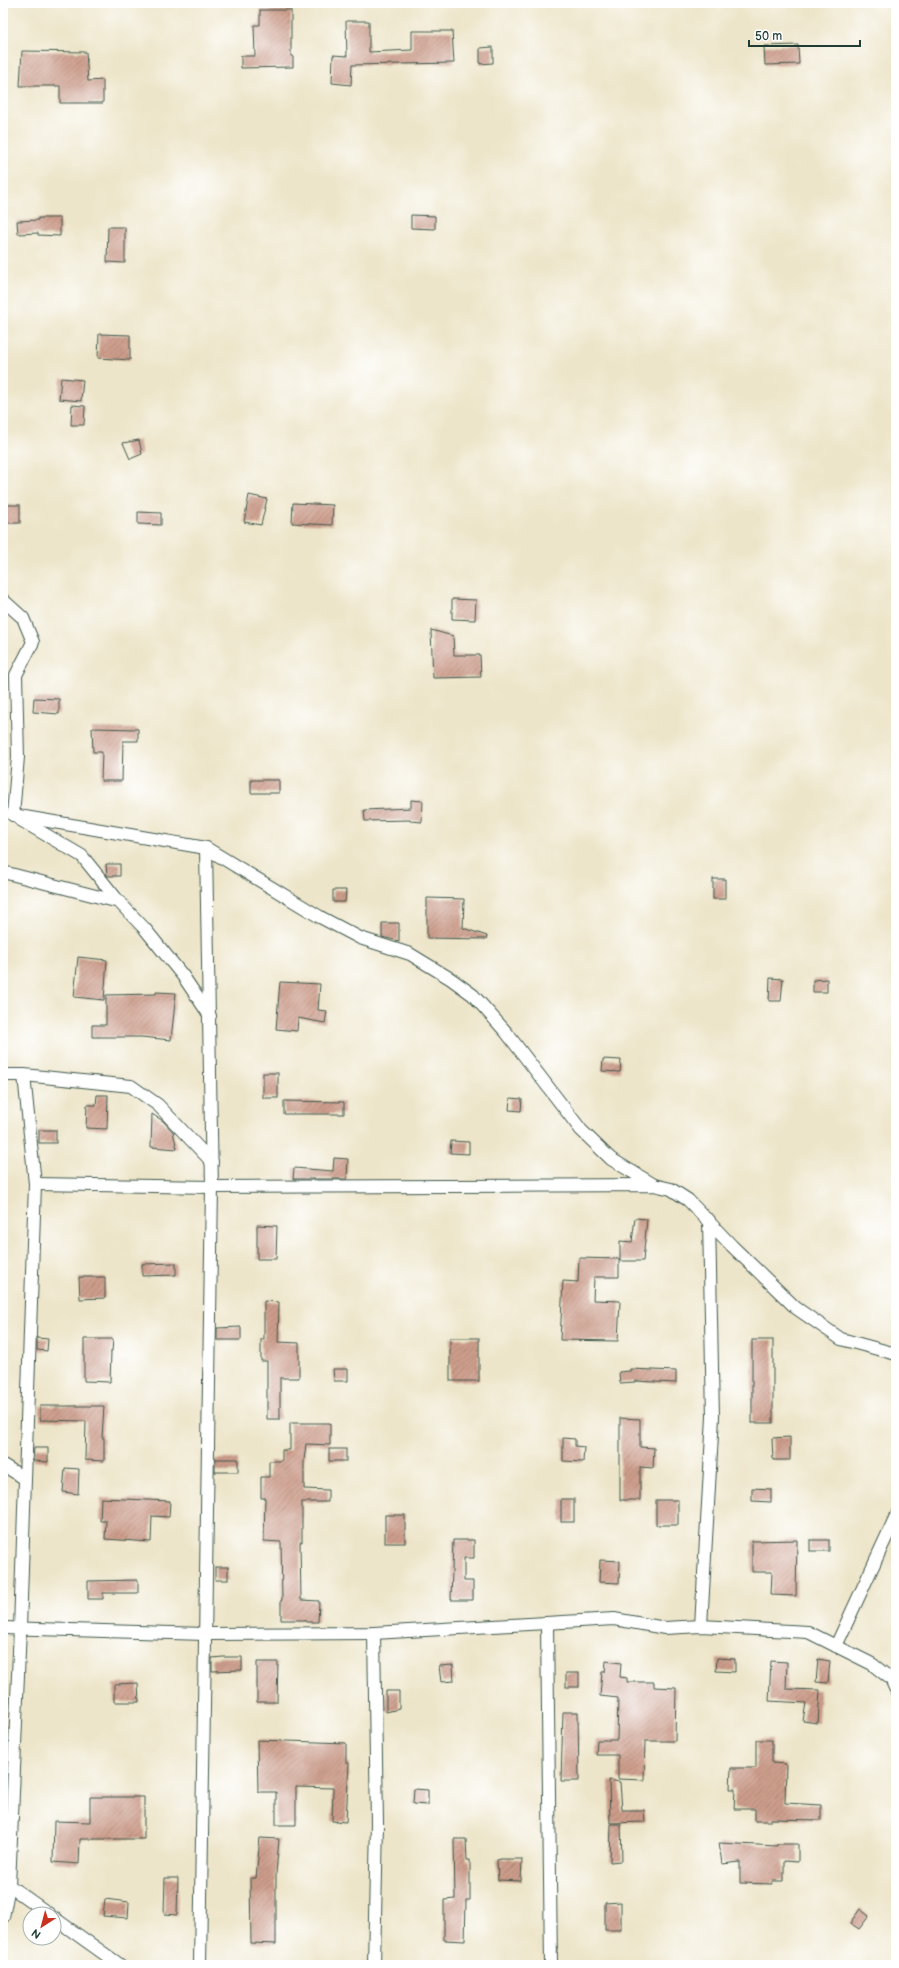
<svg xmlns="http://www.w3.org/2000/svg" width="899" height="1968" font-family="'Balsamiq Sans',sans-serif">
<defs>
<pattern id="building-hatch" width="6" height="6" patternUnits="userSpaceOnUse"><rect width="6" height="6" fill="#cd9d8b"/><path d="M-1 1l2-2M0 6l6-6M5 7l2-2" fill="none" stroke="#a68172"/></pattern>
</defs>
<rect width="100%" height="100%" fill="#fff"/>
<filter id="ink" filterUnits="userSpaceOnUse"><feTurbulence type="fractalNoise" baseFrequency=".025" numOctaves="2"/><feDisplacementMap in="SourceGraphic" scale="8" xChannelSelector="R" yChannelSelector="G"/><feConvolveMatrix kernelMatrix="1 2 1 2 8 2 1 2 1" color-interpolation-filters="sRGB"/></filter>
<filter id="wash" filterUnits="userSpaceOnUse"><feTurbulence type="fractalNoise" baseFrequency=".012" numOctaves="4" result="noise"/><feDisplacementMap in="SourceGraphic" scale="16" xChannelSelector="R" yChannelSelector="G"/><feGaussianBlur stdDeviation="0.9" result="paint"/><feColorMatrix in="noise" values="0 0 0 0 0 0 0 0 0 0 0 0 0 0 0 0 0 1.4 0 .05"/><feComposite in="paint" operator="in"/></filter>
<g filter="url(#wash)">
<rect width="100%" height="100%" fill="#ede5c9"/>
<g id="blocks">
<g fill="url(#building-hatch)">
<polygon points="260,10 291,10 291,56 293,56 293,67 241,68 241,56 255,56 254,25 260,25"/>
<polygon points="346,21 369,21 369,52 412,50 412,31 452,31 454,63 352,65 351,85 332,83 333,55 347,56"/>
<polygon points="798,45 799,64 765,65 764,46"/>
<polygon points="493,47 493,63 480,64 480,48"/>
<polygon points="22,51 86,52 88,81 103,80 103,103 60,103 60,86 20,86"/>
<polygon points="411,215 435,216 435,229 411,228"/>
<polygon points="38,218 60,218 60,236 38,235 38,233 18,234 17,221 38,220"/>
<polygon points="108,227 125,227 125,263 107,262"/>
<polygon points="99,334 130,335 130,360 98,358"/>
<polygon points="61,378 83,380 81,401 59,399"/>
<polygon points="72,405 85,406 84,425 71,425"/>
<polygon points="139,440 142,454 130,459 123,443"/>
<polygon points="249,495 267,499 261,525 244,522"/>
<polygon points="293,503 333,505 332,525 292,523"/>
<rect x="3" y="505" width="17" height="18"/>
<polygon points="138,512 161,513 161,525 138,524"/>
<polygon points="452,599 476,600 475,620 452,619"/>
<polygon points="431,630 453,636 454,655 480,655 481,677 433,678"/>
<polygon points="34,698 59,699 59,714 33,712"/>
<polygon points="92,728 138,729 138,741 123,741 122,781 101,781 102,752 93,752"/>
<rect x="251" y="780" width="28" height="13"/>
<polygon points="411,800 423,801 422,822 410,821 410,820 365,821 364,810 411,808"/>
<polygon points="106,864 120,864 120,876 107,876"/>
<rect x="713" y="879" width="12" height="20"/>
<polygon points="333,890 346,890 345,902 333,902"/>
<polygon points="427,898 464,899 463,928 487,936 486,939 427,938"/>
<polygon points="382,923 399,923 399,941 382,937"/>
<polygon points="78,957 107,960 104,1000 74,997"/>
<polygon points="770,978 783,979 781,1001 769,1001"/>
<polygon points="827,979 827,992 813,992 813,980"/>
<polygon points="280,982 320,984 318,1010 327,1011 325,1023 298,1018 297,1031 276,1029"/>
<polygon points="156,992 176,993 171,1040 141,1037 92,1037 92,1025 106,1025 106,995 156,994"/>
<polygon points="603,1059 621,1060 620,1072 602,1071"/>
<rect x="263" y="1073" width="15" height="25"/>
<polygon points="97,1095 108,1095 107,1129 86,1128 87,1105 96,1105"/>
<polygon points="510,1098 522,1099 521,1111 509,1110"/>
<polygon points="284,1101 344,1102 344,1114 284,1114"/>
<polygon points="152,1114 163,1121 173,1132 177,1149 151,1147"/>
<rect x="39" y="1130" width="17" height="13"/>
<polygon points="451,1141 469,1142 469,1154 450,1153"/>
<polygon points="334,1158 348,1159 347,1179 293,1179 294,1168 333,1171"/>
<polygon points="635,1218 647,1219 643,1261 620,1261 620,1241 632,1242"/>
<polygon points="257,1225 277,1226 276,1259 257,1259"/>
<polygon points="579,1258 619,1259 619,1277 594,1277 593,1300 620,1301 618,1341 560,1340 563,1281 578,1282"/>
<polygon points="176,1263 176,1275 142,1276 142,1264"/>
<polygon points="79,1277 105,1277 105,1298 80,1299"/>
<polygon points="264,1301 279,1302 278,1342 299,1343 299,1378 280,1378 280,1419 267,1419 267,1361 261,1361 261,1339 264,1339"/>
<polygon points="241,1327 241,1340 217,1340 217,1328"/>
<polygon points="37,1338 48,1339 47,1351 37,1350"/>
<rect x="450" y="1338" width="29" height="43"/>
<polygon points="84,1339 113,1339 112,1351 111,1351 110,1382 84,1381"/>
<rect x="752" y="1340" width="21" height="83"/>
<polygon points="333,1369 348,1369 348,1381 334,1381"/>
<polygon points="630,1369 676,1371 676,1383 635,1381 635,1382 620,1383 619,1372 630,1371"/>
<polygon points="40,1406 104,1406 102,1438 104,1438 104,1461 85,1460 86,1421 40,1420"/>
<polygon points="620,1418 640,1419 640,1447 654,1448 653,1468 640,1467 640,1500 620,1500"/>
<polygon points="290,1423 330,1423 330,1445 306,1444 304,1460 304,1489 328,1490 328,1502 302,1502 302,1542 300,1542 301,1600 319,1601 318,1622 306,1622 306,1620 281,1620 281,1600 282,1600 281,1542 264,1541 265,1498 261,1498 261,1477 269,1477 269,1461 282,1461 282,1450 290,1450"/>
<polygon points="790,1437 790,1460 773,1460 772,1438"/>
<polygon points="563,1438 575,1439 575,1446 584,1447 583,1462 563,1461"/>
<polygon points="34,1448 48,1448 48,1462 33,1461"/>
<rect x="329" y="1449" width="17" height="12"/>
<rect x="215" y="1459" width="23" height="13"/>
<polygon points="65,1468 79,1469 78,1494 63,1492"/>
<polygon points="752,1488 771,1489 771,1502 752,1501"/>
<polygon points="101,1498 170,1501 169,1517 152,1516 151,1542 105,1539 106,1521 100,1521"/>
<rect x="561" y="1499" width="13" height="23"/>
<rect x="656" y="1500" width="22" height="25"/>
<rect x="385" y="1515" width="20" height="28"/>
<polygon points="453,1540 474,1540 474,1558 464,1558 464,1581 473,1581 473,1600 451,1600"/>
<polygon points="797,1540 796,1596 771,1595 772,1572 752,1572 752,1541"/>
<rect x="810" y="1540" width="19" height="11"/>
<polygon points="600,1560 620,1561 619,1583 599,1582"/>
<rect x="215" y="1567" width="13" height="13"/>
<polygon points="138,1580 138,1593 103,1593 103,1599 88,1599 88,1581"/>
<polygon points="223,1657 242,1657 242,1670 212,1671 212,1658"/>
<polygon points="717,1658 735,1659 735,1672 716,1671"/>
<polygon points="818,1659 830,1661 828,1683 816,1682"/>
<polygon points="606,1661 621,1663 620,1677 627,1678 627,1682 654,1682 654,1687 676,1688 675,1741 645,1741 644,1780 618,1779 618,1755 596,1755 597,1740 617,1740 618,1698 600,1696 602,1672 605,1672"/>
<polygon points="771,1661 787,1662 786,1689 820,1690 818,1723 803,1721 806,1703 769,1701"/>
<polygon points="257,1662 278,1662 277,1702 257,1702"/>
<polygon points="453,1665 454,1681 441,1682 439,1666"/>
<rect x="566" y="1673" width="13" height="14"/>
<polygon points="138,1683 139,1702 114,1702 114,1684"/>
<polygon points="386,1691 399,1691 399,1709 386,1712"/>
<polygon points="563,1712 578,1712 579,1781 561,1781"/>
<polygon points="257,1740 346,1743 346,1763 349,1763 346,1822 332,1821 333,1788 296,1787 296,1825 276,1825 276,1792 258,1792"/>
<polygon points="756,1740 772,1740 772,1763 786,1764 785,1803 821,1805 821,1820 771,1819 771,1821 755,1821 755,1809 734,1809 735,1789 730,1789 731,1768 756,1768"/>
<polygon points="609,1780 620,1782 622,1810 644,1810 645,1822 610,1823"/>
<polygon points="414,1789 428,1790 428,1805 413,1804"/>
<polygon points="90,1797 144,1797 144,1839 80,1839 79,1864 53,1862 54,1821 90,1822"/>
<polygon points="611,1824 621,1824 622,1861 610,1862"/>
<polygon points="260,1838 279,1839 276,1874 276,1944 251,1943 250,1878 256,1878"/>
<polygon points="454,1839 466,1839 467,1860 470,1860 470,1900 466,1900 465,1941 444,1940 444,1900 455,1899"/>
<polygon points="719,1843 777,1846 777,1844 798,1844 798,1862 784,1861 784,1881 772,1881 772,1884 740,1883 740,1862 722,1864"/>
<polygon points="501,1859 522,1859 521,1881 498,1880 497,1860"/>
<polygon points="165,1878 178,1878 177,1915 164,1914"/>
<polygon points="105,1899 129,1902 128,1918 103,1916"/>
<polygon points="621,1902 621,1930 605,1930 605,1903"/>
<polygon points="860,1909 869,1916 859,1929 850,1923"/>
</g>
</g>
</g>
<g filter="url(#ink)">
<use href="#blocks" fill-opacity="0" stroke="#3e564a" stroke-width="1"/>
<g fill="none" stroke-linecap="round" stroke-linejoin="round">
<defs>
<g id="street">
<polyline points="3,600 23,618 33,642 16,675 18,757 13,815"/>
<polyline points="13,815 206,848 320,917 360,938 410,954 451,979 473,995 506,1032 581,1130 611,1159 654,1185"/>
<polyline points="19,819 82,856 119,902"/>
<polyline points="3,872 119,902 145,929 183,976 210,1016"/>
<polyline points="3,1075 24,1075 131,1086 158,1105 212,1162"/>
<polyline points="35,1184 212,1187 654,1185 671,1189 688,1200 732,1246 796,1308 841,1339 896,1354"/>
<polyline points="3,1465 24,1478"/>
<polyline points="547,1624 551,1965"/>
<polyline points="701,1626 713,1417 709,1220"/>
<polyline points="3,1628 205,1634 374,1633 614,1619 665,1628 701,1626 808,1632 872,1664 891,1679 896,1690"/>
<polyline points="374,1633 377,1823 374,1965"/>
<polyline points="836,1646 896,1516"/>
<polyline points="4,1882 49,1914"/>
<polyline points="3,1917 9,1886 20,1628 35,1184 24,1075"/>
<polyline points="54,1918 120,1965"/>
<polyline points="200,1965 212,1187 206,848"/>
</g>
</defs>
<use href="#street" stroke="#3e564a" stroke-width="14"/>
<use href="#street" stroke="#fff" stroke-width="12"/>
</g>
</g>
<rect width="899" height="1968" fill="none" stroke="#fff" stroke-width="16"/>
<g transform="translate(42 1926) rotate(216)"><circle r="19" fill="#ffffff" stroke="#a5b1ae"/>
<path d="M0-3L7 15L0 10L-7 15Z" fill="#c8321e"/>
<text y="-6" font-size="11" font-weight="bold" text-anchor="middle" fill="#1f3d34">N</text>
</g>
<path d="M749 40v6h111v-6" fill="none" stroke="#1f3d34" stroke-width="2"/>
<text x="755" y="40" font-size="12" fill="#1f3d34" stroke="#ffffff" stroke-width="3" paint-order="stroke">50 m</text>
</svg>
